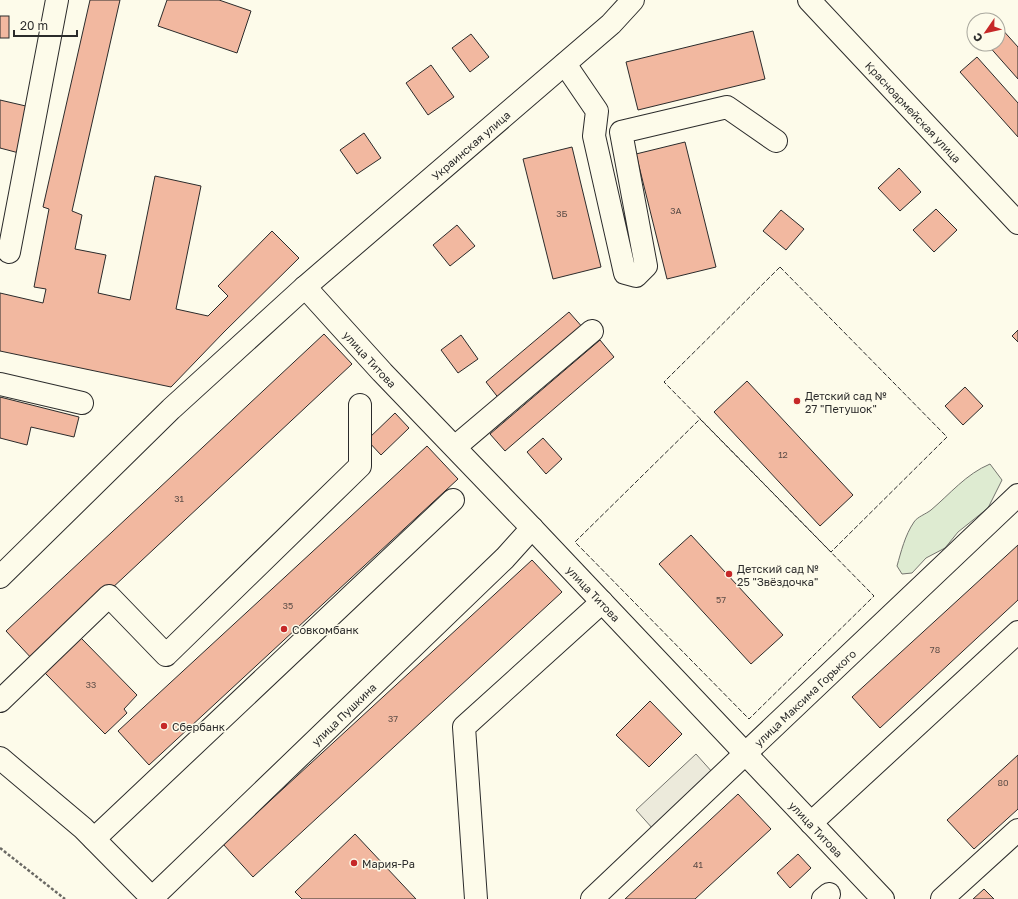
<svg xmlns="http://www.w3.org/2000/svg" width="1018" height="899" font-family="'Golos Text',sans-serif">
<rect width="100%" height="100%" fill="#fdfbea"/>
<path fill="#deebd1" stroke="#74746e" d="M990,464L1002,480L988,508L958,532L945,548L926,558L912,573L902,574L897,566C901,552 905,535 914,522C917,517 926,514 931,510C950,494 966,474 990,464Z"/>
<polygon fill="#eceadb" stroke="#74746e" points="696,754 713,773 653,829 636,810"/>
<g fill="#f2b8a0" stroke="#2b2b2b">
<polygon points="90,0 120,0 72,211 82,215 75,249 106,255 98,293 130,300 155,176 201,186 176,309 208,316 228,296 218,286 272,231 299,258 224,332 171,387 0,351 0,293 43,303 46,289 34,287 49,209 43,207"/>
<polygon points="167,0 219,0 251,11 237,53 158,26"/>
<rect x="0" y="16" width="9" height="22"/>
<polygon points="1000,27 1018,47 1018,79 987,44 998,44 998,29"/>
<polygon points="753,31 765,79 638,110 626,62"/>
<polygon points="471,34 489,57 470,72 452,48"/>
<polygon points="977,57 1018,103 1018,137 960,72"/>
<polygon points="431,65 454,97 428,115 406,83"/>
<polygon points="0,100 30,107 19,153 0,148"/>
<polygon points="364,133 381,158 357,174 340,150"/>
<polygon points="685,142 716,267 667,279 636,154"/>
<polygon points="572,147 601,267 553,279 523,159"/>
<polygon points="899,168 921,192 900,211 878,188"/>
<polygon points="936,209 957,230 934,252 913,230"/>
<polygon points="781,210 804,229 786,250 763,231"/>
<polygon points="457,225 475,246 450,266 433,245"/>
<polygon points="569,312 584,329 500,400 486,382"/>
<polygon points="1018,330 1018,342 1012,336"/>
<polygon points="324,334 352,364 34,661 6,631"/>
<polygon points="461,335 478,359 458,373 441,350"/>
<polygon points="600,340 614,357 505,451 490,434"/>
<polygon points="747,381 853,495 820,526 714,412"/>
<polygon points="965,387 983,406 963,425 945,406"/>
<polygon points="0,397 79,417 74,437 31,427 27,445 0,438"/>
<polygon points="395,413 409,428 381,455 367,440"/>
<polygon points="543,438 562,459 546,474 527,452"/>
<polygon points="427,446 458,479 149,765 118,731"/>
<polygon points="691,535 783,635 751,664 659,564"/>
<polygon points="1018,545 1018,600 880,728 852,697"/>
<polygon points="532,560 562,592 253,877 223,844"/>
<polygon points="81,638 137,695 124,709 127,713 105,734 45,673"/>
<polygon points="650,701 682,734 649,767 616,735"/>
<polygon points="1018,755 1018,809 974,849 947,820"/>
<polygon points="738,794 771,829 695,899 625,899"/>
<polygon points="355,834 416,899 302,899 295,892"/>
<polygon points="798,854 811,868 790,888 777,873"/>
<polygon points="984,889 994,899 973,899"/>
</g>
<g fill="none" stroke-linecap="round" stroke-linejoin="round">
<defs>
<g id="minor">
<path id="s1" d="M809,0L1018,223"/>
<polyline points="565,64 597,111 594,136 625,273 636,276 646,266 621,132 727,107 776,141"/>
<polyline points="9,252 57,0"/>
<path id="s2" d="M305,287L382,372L532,528L883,899"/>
<polyline points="0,384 82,403"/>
<polyline points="455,447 592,331"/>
<path id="s3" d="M0,577L171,409L305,287L611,24L633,0"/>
<polyline points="0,701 109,596 166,655 360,466 360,405"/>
<polyline points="0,758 83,828 153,899"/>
<polyline points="811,823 1018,632"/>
<polyline points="94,839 453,500"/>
<path id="s4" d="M151,899L505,558L532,528"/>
<polyline points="476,899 464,727 602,602"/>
<path id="s5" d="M592,899L1018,495"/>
<polyline points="823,899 829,894"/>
<polyline points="942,899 1018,830"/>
</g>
</defs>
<use href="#minor" stroke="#2b2b2b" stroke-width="24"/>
<polyline stroke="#6a6964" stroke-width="2.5" stroke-dasharray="3 2" stroke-linecap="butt" points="0,848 65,899"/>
<use href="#minor" stroke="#fdfbea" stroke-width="22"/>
<g stroke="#2b2b2b" stroke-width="1" stroke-dasharray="5 2" stroke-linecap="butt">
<polygon points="780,267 947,437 831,552 664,382"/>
<polygon points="700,419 874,596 749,719 575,542"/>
</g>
</g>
<g fill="#c62828" stroke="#fdfbea" stroke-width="1.5">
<circle cx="797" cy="401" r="4"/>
<circle cx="729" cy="574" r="4"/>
<circle cx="284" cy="629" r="4"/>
<circle cx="164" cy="726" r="4"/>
<circle cx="354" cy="863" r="4"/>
</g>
<g text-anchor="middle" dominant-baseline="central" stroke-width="3" stroke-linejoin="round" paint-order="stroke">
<g font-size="9" fill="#5d4e48">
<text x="676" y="210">3А</text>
<text x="562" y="213">3Б</text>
<text x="783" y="454">12</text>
<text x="179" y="498">31</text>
<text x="721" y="599">57</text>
<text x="288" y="605">35</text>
<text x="935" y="649">78</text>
<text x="91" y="684">33</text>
<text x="393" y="718">37</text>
<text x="1003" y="782">80</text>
<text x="698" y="864">41</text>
</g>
<g font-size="11" fill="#2b2b2b" stroke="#fdfbea">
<text stroke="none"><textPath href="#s1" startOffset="153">Красноармейская улица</textPath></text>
<text stroke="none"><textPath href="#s3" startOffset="639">Украинская улица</textPath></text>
<text stroke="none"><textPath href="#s2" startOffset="97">улица Титова</textPath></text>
<text stroke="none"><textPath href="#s2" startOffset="421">улица Титова</textPath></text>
<text stroke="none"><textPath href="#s5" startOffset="293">улица Максима Горького</textPath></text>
<text stroke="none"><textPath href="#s4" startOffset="267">улица Пушкина</textPath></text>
<text stroke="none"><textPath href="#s2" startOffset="745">улица Титова</textPath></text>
</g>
<g font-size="11" fill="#2b2b2b" stroke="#fdfbea" text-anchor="start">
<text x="805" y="395">Детский сад №<tspan x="805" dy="13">27 "Петушок"</tspan></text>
<text x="737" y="568">Детский сад №<tspan x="737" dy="13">25 "Звёздочка"</tspan></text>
<text x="292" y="629">Совкомбанк</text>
<text x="172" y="726">Сбербанк</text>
<text x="362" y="863">Мария-Ра</text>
</g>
</g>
<g transform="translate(986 32) rotate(236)"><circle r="19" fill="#fdfbea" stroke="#a9a89e"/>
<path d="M0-3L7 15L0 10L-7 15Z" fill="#c62828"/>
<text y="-6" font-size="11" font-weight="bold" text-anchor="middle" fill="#2b2b2b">С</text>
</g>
<path d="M14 30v6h63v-6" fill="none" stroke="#2b2b2b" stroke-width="2"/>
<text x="20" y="30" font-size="12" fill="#2b2b2b" stroke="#fdfbea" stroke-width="3" paint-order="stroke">20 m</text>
</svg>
